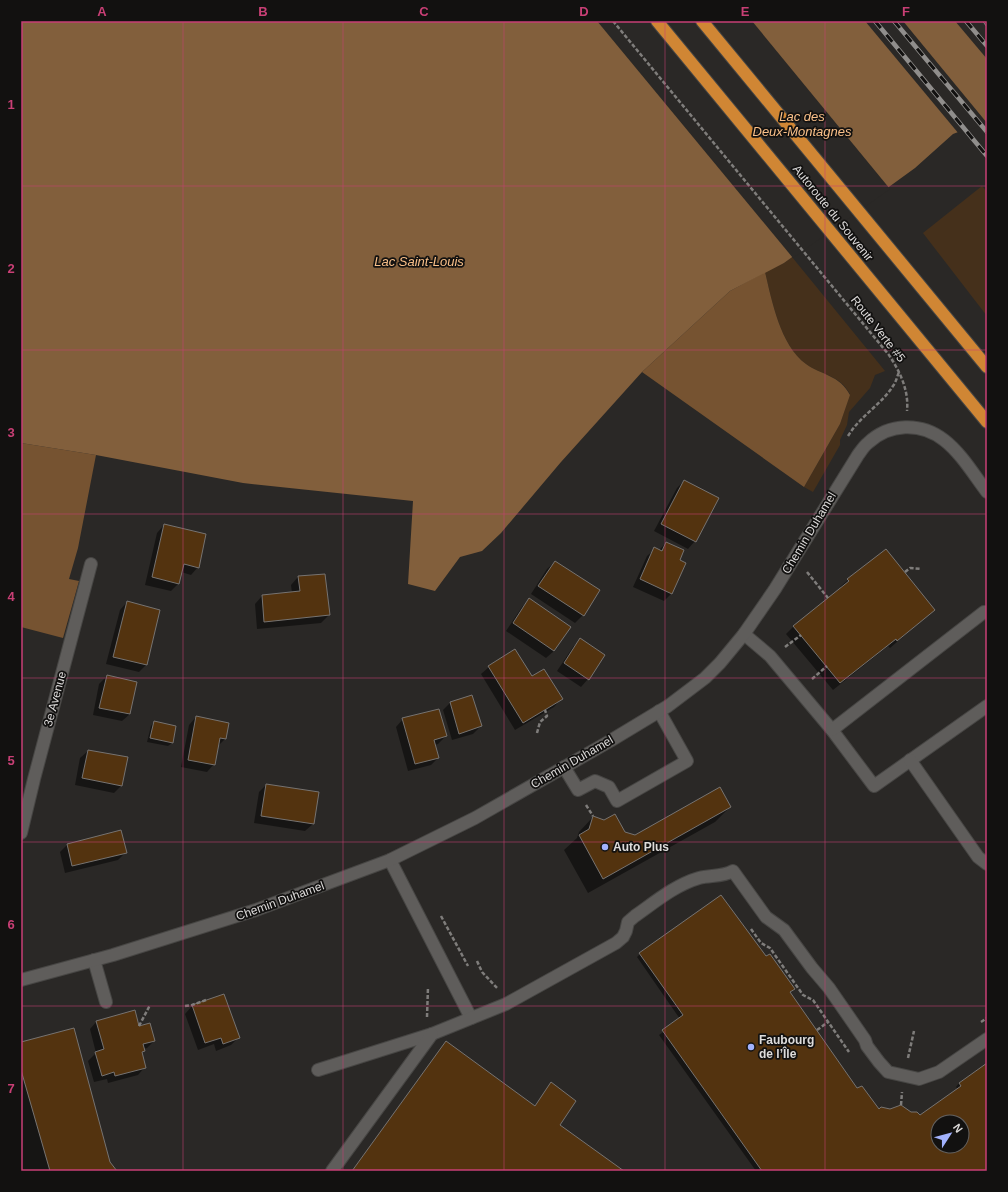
<svg xmlns="http://www.w3.org/2000/svg" width="1008" height="1192" font-family="Helvetica,sans-serif">
<rect width="100%" height="100%" fill="#2a2826"/>
<g fill="#45301b">
<polygon points="982,186 987,192 987,316 923,233"/>
<path d="M792,257L885,371L875,375L870,388L849,412L847,425L840,440V445L813,492L804,487L840,424L850,394C840,375 821,375 806,364C780,345 772,301 765,272L784,263Z"/>
</g>
<g fill="#765331">
<path d="M765,272C772,301 780,345 806,364C821,375 840,375 850,395L840,424L804,487L642,372L730,291Z"/>
<polygon points="21,443 96,455 78,548 69,579 79,581 63,638 21,627"/>
</g>
<polygon fill="#825f3c" points="21,21 987,21 987,121 953,134 915,168 784,263 730,291 642,372 561,462 501,533 482,551 460,557 435,591 408,584 413,501 243,483 96,455 21,443"/>
<g fill="#2a2826">
<polygon points="597,21 752,21 890,189 793,258"/>
<polygon points="865,21 903,21 987,123 959,134"/>
<polygon points="955,21 987,21 987,59"/>
</g>
<g fill="#0007" fill-rule="evenodd">
<polygon points="684,481 695,541 688,549 654,531 677,488"/>
<polygon points="164,525 198,567 191,575 181,572 179,583 171,591 145,585 157,533"/>
<polygon points="666,543 678,560 671,594 664,601 633,587 647,556 655,549 659,550"/>
<polygon points="886,550 934,610 890,648 888,646 833,690 786,634 794,626 842,588 840,587 848,580"/>
<polygon points="555,562 599,591 583,615 575,623 531,594 547,569"/>
<polygon points="298,577 329,615 321,623 257,629 255,604 262,596 292,593 291,585"/>
<polygon points="529,600 569,627 554,651 546,658 506,631 522,607"/>
<polygon points="127,602 146,665 139,672 106,664 120,610"/>
<polygon points="580,640 588,679 581,687 557,671 573,647"/>
<polygon points="489,667 531,678 561,699 554,707 515,730 481,674"/>
<polygon points="107,676 130,714 122,721 93,715 99,684"/>
<polygon points="450,703 481,726 473,734 452,740 443,710"/>
<polygon points="196,717 225,739 217,747 214,764 207,772 181,767 189,725"/>
<polygon points="403,719 446,736 438,744 435,745 438,758 431,765 408,771 396,727"/>
<polygon points="154,722 172,743 168,746 147,742 151,726"/>
<polygon points="88,751 122,785 114,793 75,785 80,758"/>
<polygon points="266,785 318,793 313,824 305,831 254,823 259,792"/>
<polygon points="730,807 715,822 588,893 564,850 577,838 579,832 593,817 624,833 635,836"/>
<polygon points="121,832 126,852 118,860 65,873 60,852 67,845"/>
<path d="M640,954L766,958L794,989L789,993L857,1090L878,1110L910,1113L920,1117L958,1090L956,1087L959,1083L987,1064V1171H756L659,1035L680,1019L637,957ZM938,1122H962V1146H938Z"/>
<polygon points="192,1006 238,1038 231,1045 216,1051 214,1044 198,1050 185,1014"/>
<polygon points="97,1021 154,1041 147,1048 143,1049 144,1051 141,1054 145,1067 138,1075 108,1083 107,1079 94,1082 88,1061 96,1053 90,1029"/>
<polygon points="446,1042 534,1107 548,1087 559,1125 622,1171 352,1171"/>
<polygon points="21,1043 109,1162 116,1171 23,1171 21,1164"/>
</g>
<g fill="#53330f" stroke="#767371" fill-rule="evenodd">
<polygon points="684,480 719,498 696,542 661,524"/>
<polygon points="164,524 206,534 199,568 184,564 179,584 152,577"/>
<polygon points="666,542 684,550 680,560 686,563 672,594 640,579 654,547 662,551"/>
<polygon points="886,549 935,610 897,641 896,639 840,683 793,626 849,581 847,579"/>
<polygon points="555,561 600,590 584,616 538,586"/>
<polygon points="325,574 330,615 264,622 262,595 300,591 298,576"/>
<polygon points="529,598 571,627 554,651 513,623"/>
<polygon points="127,601 160,610 147,665 113,657"/>
<polygon points="580,638 605,655 589,680 564,663"/>
<polygon points="515,649 532,676 544,669 563,699 523,723 488,666"/>
<polygon points="107,675 137,682 130,714 99,708"/>
<polygon points="472,695 482,726 459,734 450,702"/>
<polygon points="439,709 447,736 434,740 439,758 415,764 402,718"/>
<polygon points="196,716 229,723 226,739 220,738 215,765 188,760"/>
<polygon points="154,721 176,726 173,743 150,738"/>
<polygon points="88,750 128,757 122,786 82,778"/>
<polygon points="266,784 319,792 314,824 261,816"/>
<polygon points="720,787 731,807 603,879 579,835 589,829 593,816 604,820 615,814 625,832 635,835"/>
<polygon points="121,830 127,853 72,866 67,844"/>
<path d="M721,895L766,956L770,954L795,989L790,992L857,1088L862,1086L879,1109L881,1107L890,1109L901,1105L911,1112H917L920,1115L961,1086L959,1083L987,1063V1171H762L662,1030L683,1015L639,953ZM938,1122H962V1146H938Z"/>
<polygon points="224,994 240,1038 223,1044 221,1038 205,1043 192,1005"/>
<polygon points="135,1010 139,1026 150,1023 155,1041 143,1044 145,1051 142,1052 146,1068 115,1076 114,1072 102,1076 95,1052 104,1049 96,1021"/>
<polygon points="74,1028 110,1162 117,1171 50,1171 21,1070 21,1042"/>
<polygon points="446,1041 535,1106 551,1082 576,1101 560,1125 624,1171 352,1171"/>
</g>
<g fill="none" stroke-linecap="round" stroke-linejoin="round">
<defs>
<g id="minor">
<polyline points="744,634 770,656 832,730 874,786 987,706"/>
<polyline points="832,730 984,612 987,612"/>
<polyline points="910,760 978,857 987,864"/>
<polyline points="564,767 578,790 595,781 609,787 617,801 687,761 659,711"/>
<polyline points="21,833 34,779 91,564"/>
<polyline points="390,860 471,1018"/>
<polyline points="94,960 106,1002"/>
<path d="M21,980L113,955L256,910L390,860L475,818L610,741L668,706L705,678L720,663L744,634L775,589L858,455C861,451 864,446 868,443C889,423 921,422 944,440C961,453 974,475 987,492"/>
<path d="M318,1070L432,1034L506,1004L616,943L623,937L626,931L628,922L635,916C655,902 675,885 699,878C711,875 722,877 733,871L766,917L784,930L812,968L829,988L865,1040L867,1046L879,1062L888,1072L919,1079L939,1072L987,1039"/>
<polyline points="332,1171 432,1034"/>
</g>
<g id="highway">
<polyline points="657,21 987,422"/>
<polyline points="702,21 987,367"/>
</g>
</defs>
<use href="#minor" stroke="#474644" stroke-width="14"/>
<use href="#highway" stroke="#474644" stroke-width="14"/>
<g stroke="#7f7d7b" stroke-width="2.5" stroke-dasharray="4 2" stroke-linecap="butt">
<path d="M613,21L889,355C900,372 909,390 907,411"/>
<path d="M848,436C860,416 881,405 893,386C896,382 897,377 899,372"/>
<polyline points="807,572 828,598"/>
<polyline points="905,572 910,568 921,569"/>
<polyline points="785,647 801,635"/>
<polyline points="812,679 827,666"/>
<polyline points="537,733 540,722 547,716 545,710"/>
<polyline points="586,805 593,816"/>
<polyline points="441,916 468,966"/>
<polyline points="751,929 761,943 770,948 803,995 813,1000 849,1052"/>
<polyline points="477,961 482,972 498,989"/>
<polyline points="185,1006 192,1005 206,1000"/>
<polyline points="427,1017 428,987"/>
<polyline points="981,1022 987,1018"/>
<polyline points="139,1026 150,1005"/>
<polyline points="817,1030 828,1022"/>
<polyline points="908,1058 914,1031"/>
<polyline points="901,1105 902,1092"/>
</g>
<use href="#minor" stroke="#5f5d5b" stroke-width="12"/>
<use href="#highway" stroke="#d08634" stroke-width="12"/>
<defs>
<g id="rail">
<polyline points="875,21 987,156"/>
<polyline points="894,21 987,132"/>
<polyline points="966,21 987,46"/>
<polyline points="985,21 987,24"/>
</g>
</defs>
<use href="#rail" stroke="#908e8c" stroke-width="4.5"/>
<use href="#rail" stroke="#121110" stroke-width="3" stroke-dasharray="9" stroke-linecap="butt"/>
</g>
<path fill="none" stroke="#c83f75" stroke-width="1" stroke-opacity="0.55" d="M183,21V1171M343,21V1171M504,21V1171M665,21V1171M825,21V1171M21,186H987M21,350H987M21,514H987M21,678H987M21,842H987M21,1006H987"/>
<g fill="#a2b2fd" stroke="#121110" stroke-width="1.5">
<circle cx="605" cy="847" r="4"/>
<circle cx="751" cy="1047" r="4"/>
</g>
<g text-anchor="middle" dominant-baseline="central" stroke-width="3.5" stroke-linejoin="round" paint-order="stroke">
<g font-size="12" fill="#dedcdb" stroke="#121110">
<text transform="translate(833 213) rotate(51)">Autoroute du Souvenir</text>
<text transform="translate(878 329) rotate(52)">Route Verte #5</text>
<text transform="translate(809 533) rotate(-59)">Chemin Duhamel</text>
<text transform="translate(55 699) rotate(-75)">3e Avenue</text>
<text transform="translate(572 762) rotate(-30)">Chemin Duhamel</text>
<text transform="translate(280 901) rotate(-20)">Chemin Duhamel</text>
</g>
<g font-size="12" font-weight="bold" fill="#dedcdb" stroke="#121110" text-anchor="start">
<text x="613" y="847">Auto Plus</text>
<text x="759" y="1040">Faubourg<tspan x="759" dy="14">de l’Île</tspan></text>
</g>
<g font-size="13" font-style="italic" fill="#fac089" stroke="#121110">
<text x="802" y="116">Lac des<tspan x="802" dy="15">Deux-Montagnes</tspan></text>
<text x="419" y="261">Lac Saint-Louis</text>
</g>
</g>
<rect width="1008" height="1192" fill="none" stroke="#121110" stroke-width="44"/>
<g transform="translate(950 1134) rotate(54)"><circle r="19" fill="#121110" stroke="#646261"/>
<path d="M0-3L7 15L0 10L-7 15Z" fill="#a2b2fd"/>
<text y="-6" font-size="11" font-weight="bold" text-anchor="middle" fill="#dedcdb">N</text>
</g>
<rect x="22" y="22" width="964" height="1148" fill="none" stroke="#c83f75" stroke-width="1.5"/>
<g font-size="13" text-anchor="middle" font-weight="bold" fill="#c83f75">
<text x="102" y="16">A</text>
<text x="263" y="16">B</text>
<text x="424" y="16">C</text>
<text x="584" y="16">D</text>
<text x="745" y="16">E</text>
<text x="906" y="16">F</text>
<text x="11" y="109">1</text>
<text x="11" y="273">2</text>
<text x="11" y="437">3</text>
<text x="11" y="601">4</text>
<text x="11" y="765">5</text>
<text x="11" y="929">6</text>
<text x="11" y="1093">7</text>
</g>
</svg>
